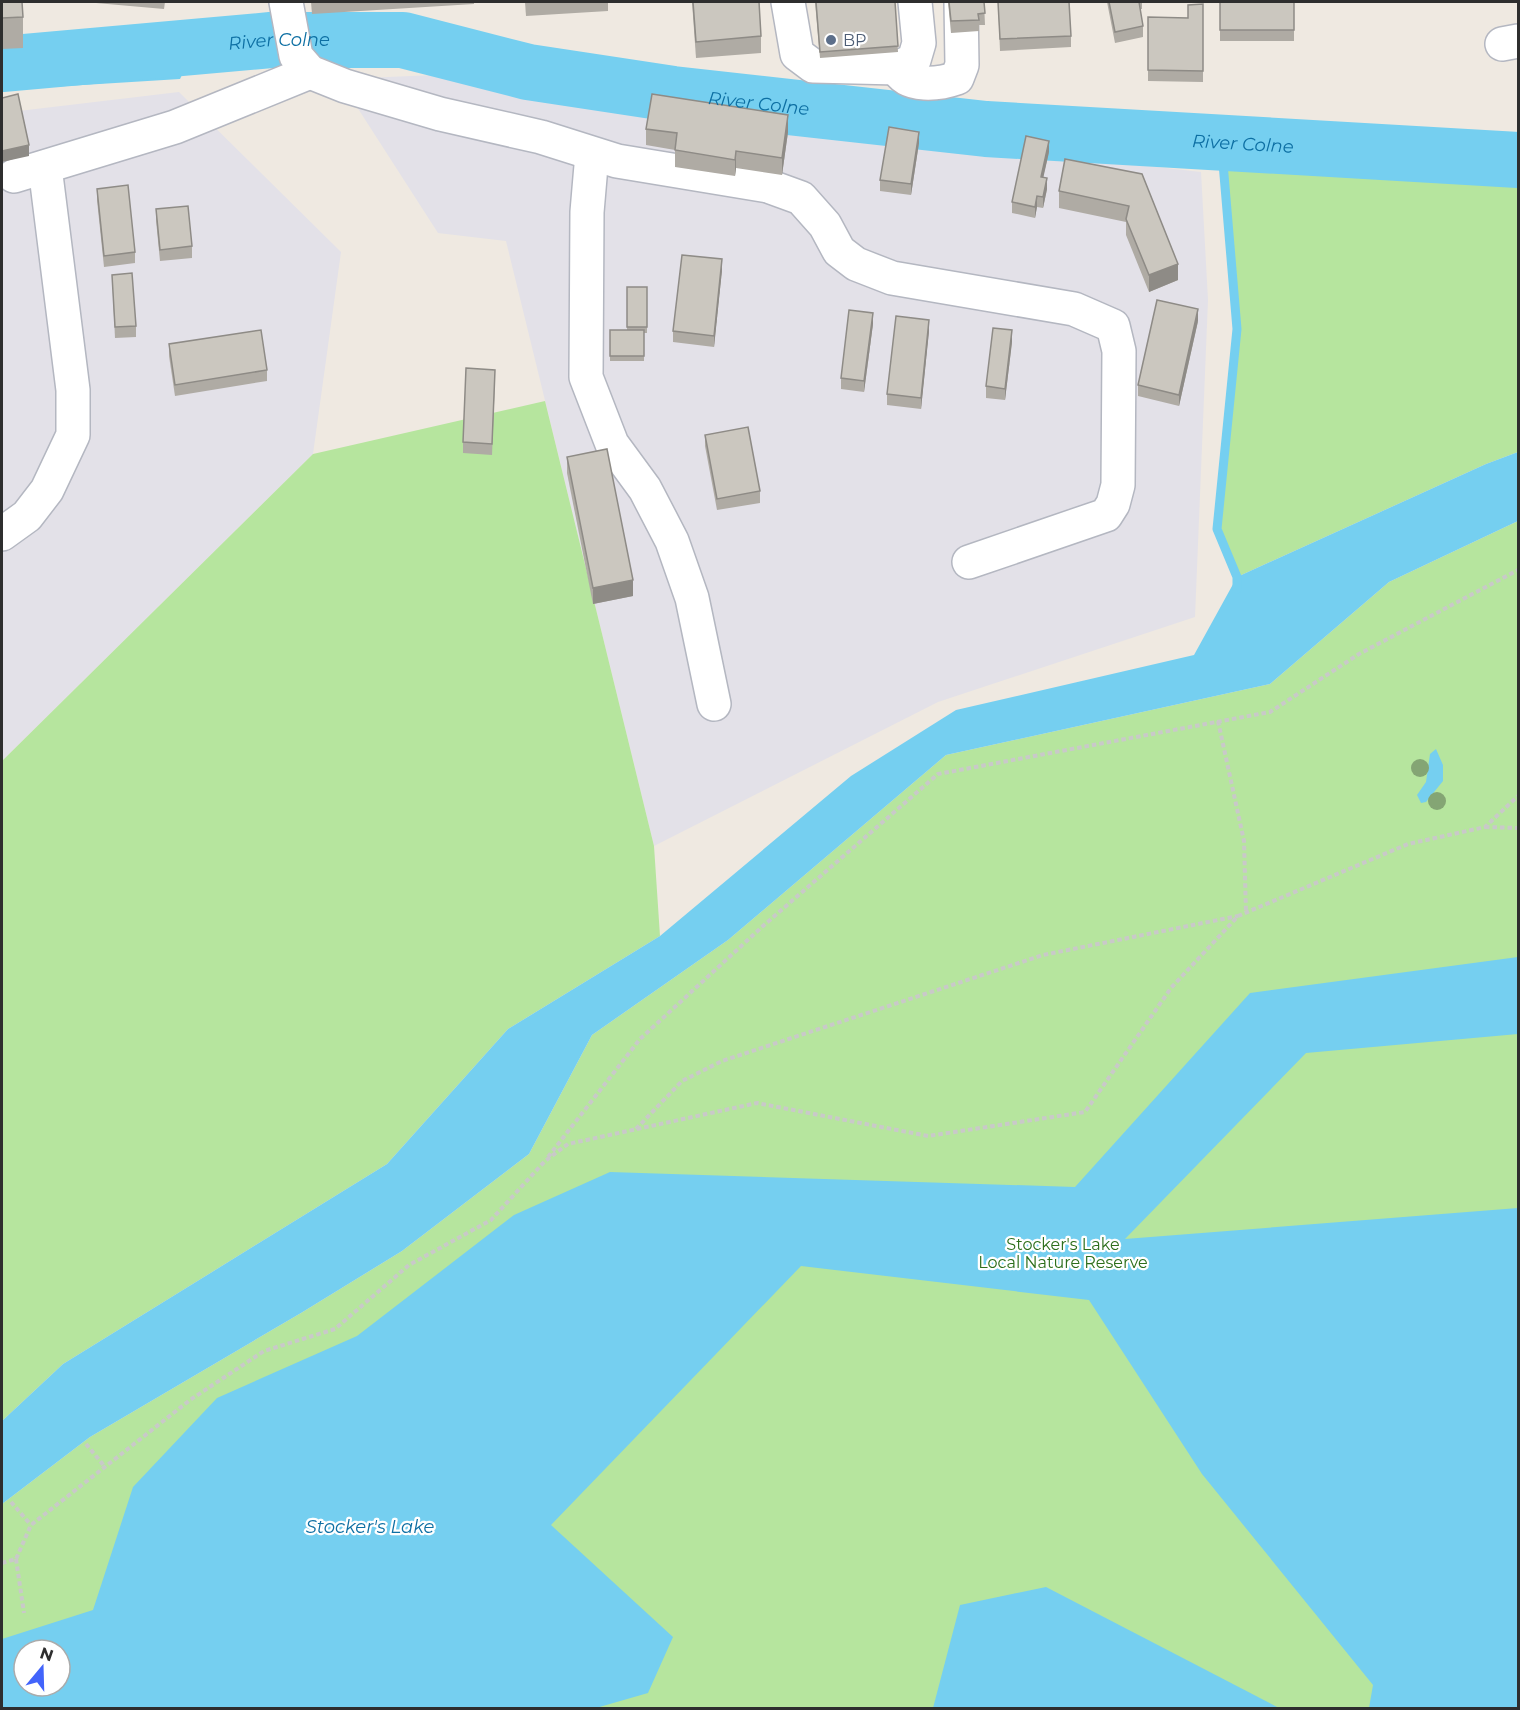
<svg xmlns="http://www.w3.org/2000/svg" width="1520" height="1710" font-family="Montserrat,sans-serif">
<rect width="100%" height="100%" fill="#efe9e1"/>
<g fill="#e3e1e8">
<polygon points="436,75 769,123 1201,172 1208,300 1195,617 938,702 654,846 506,241 438,233 339,79"/>
<polygon points="179,92 341,252 313,454 2,761 2,113"/>
</g>
<g fill="#b6e59e" fill-rule="evenodd">
<polygon points="1235,144 1518,165 1518,452 1486,464 1237,577 1217,529 1237,329 1223,163"/>
<polygon points="545,401 654,846 660,936 508,1029 387,1164 63,1364 2,1421 2,761 313,454"/>
<path d="M1518,521V1708H2V1504L90,1437L301,1313L402,1251L529,1154L592,1035L728,940L946,755L1270,684L1389,582ZM24,1650H60V1686H24Z"/>
</g>
<g fill="#75cff0" fill-rule="evenodd">
<polygon points="201,36 180,79 2,90 2,52"/>
<polygon points="1518,452 1518,521 1389,582 1270,684 946,755 728,940 592,1035 529,1154 402,1251 301,1313 90,1437 2,1504 2,1421 63,1364 387,1164 508,1029 660,936 851,776 956,710 1194,655 1237,577 1486,464"/>
<polygon points="1436,749 1443,765 1443,781 1426,802 1421,803 1417,795 1426,782 1430,754"/>
<path d="M1518,957V1034L1306,1053L1125,1239L1518,1208V1708H1369L1373,1685L1202,1474L1089,1300L801,1266L551,1525L673,1637L648,1693L596,1708H2V1639L93,1610L133,1487L217,1398L357,1336L514,1215L610,1172L1075,1187L1250,993ZM24,1650H60V1686H24Z"/>
<polygon points="1046,1587 1279,1708 933,1708 960,1605"/>
</g>
<g fill="none" stroke-linecap="round" stroke-linejoin="round">
<polyline stroke="#75cff0" stroke-width="9" points="1235,144 1223,163 1237,329 1217,529 1237,577 1237,589"/>
<path stroke="#75cff0" stroke-width="56" id="s1" d="M2,64L271,40H403L528,72L673,94L986,129L1518,160"/>
<defs>
<g id="minor">
<polyline points="286,2 296,56 310,72 345,86 440,114 541,137 617,161 768,186 801,198 825,225 839,251 856,264 892,278 1074,309 1113,326 1119,351 1118,485 1113,504 1106,515 969,562"/>
<polyline points="788,2 797,54 813,66 897,68 914,60 919,43 915,2"/>
<polyline points="1502,44 1518,41"/>
<path d="M897,68C907,89 940,84 957,78L962,65L961,2"/>
<polyline points="592,154 587,212 586,377 612,444 645,489 672,541 692,598 714,704"/>
<polyline points="14,176 175,127 310,72"/>
<polyline points="2,534 27,516 47,490 73,435 73,390 45,167"/>
</g>
</defs>
<use href="#minor" stroke="#b4b7c1" stroke-width="36"/>
<g stroke="#c9c9c9" stroke-width="4" stroke-dasharray="4.5 3" stroke-linecap="butt">
<polyline points="1218,721 1244,841 1246,913"/>
<polyline points="1485,827 1518,828"/>
<polyline points="636,1129 682,1081 722,1061 1043,955 1238,916"/>
<polyline points="548,1157 640,1039 763,926 938,774 1270,712 1359,654 1518,570"/>
<polyline points="86,1444 105,1467"/>
<polyline points="11,1502 31,1525"/>
<polyline points="16,1559 24,1613"/>
<polyline points="2,1563 16,1559 31,1525 190,1400 264,1351 335,1329 409,1265 491,1220 545,1161 568,1144 757,1103 928,1136 1085,1112 1171,988 1238,916 1408,844 1485,827 1518,796"/>
</g>
<use href="#minor" stroke="#fff" stroke-width="33"/>
</g>
<g fill="#84a574">
<circle cx="1420" cy="768" r="9"/>
<circle cx="1437" cy="801" r="9"/>
</g>
<g fill="#afaba4">
<polygon points="2,2 23,17 23,48 2,49"/>
<polygon points="96,2 165,2 164,9 96,3"/>
<polygon points="311,2 474,2 474,4 312,14"/>
<polygon points="525,2 608,2 608,11 526,16"/>
<polygon points="692,2 759,2 761,36 761,53 696,58"/>
<polygon points="815,2 895,2 898,52 820,58"/>
<polygon points="948,2 984,2 985,25 979,25 979,31 951,33"/>
<polygon points="998,2 1071,36 1071,47 1000,51"/>
<polygon points="1107,2 1142,2 1142,9 1140,9 1143,26 1143,37 1115,43"/>
<rect x="1220" y="2" width="74" height="39"/>
<polygon points="1203,4 1203,82 1148,81 1148,17 1188,18"/>
<polygon points="646,129 788,132 782,175 736,168 735,176 675,167 675,150 646,145"/>
<polygon points="919,143 911,195 880,191 880,180"/>
<polygon points="1049,152 1043,177 1047,189 1043,208 1037,207 1035,218 1012,213 1012,202"/>
<polygon points="1142,174 1178,280 1149,292 1126,235 1126,222 1059,208 1059,191"/>
<polygon points="97,189 135,252 135,263 104,267 97,200"/>
<polygon points="156,209 192,246 192,258 160,261 156,220"/>
<polygon points="722,270 714,347 673,342 673,331"/>
<polygon points="112,275 136,326 136,337 115,338"/>
<polygon points="627,287 647,287 647,333 644,333 644,361 610,361 610,330 627,330"/>
<polygon points="1198,321 1179,406 1138,396 1138,385"/>
<polygon points="873,324 864,392 841,389 841,378"/>
<polygon points="929,331 921,409 887,405 887,394"/>
<polygon points="1012,342 1005,400 986,398 986,386"/>
<polygon points="169,344 267,370 267,381 175,396 169,356"/>
<polygon points="495,381 492,455 463,453 463,442"/>
<polygon points="705,435 760,491 760,503 717,510 705,446"/>
<polygon points="567,457 633,596 593,604 567,473"/>
</g>
<g fill="#8e8b86">
<polygon points="788,115 788,132 782,175 782,158"/>
<polygon points="919,132 919,143 911,195 911,184"/>
<polygon points="1049,141 1049,152 1041,188 1041,177"/>
<polygon points="29,145 29,156 2,162 2,151"/>
<polygon points="736,151 736,168 735,176 735,160"/>
<polygon points="1047,178 1047,189 1043,208 1043,197"/>
<polygon points="1037,196 1037,207 1035,218 1035,207"/>
<polygon points="722,259 722,270 714,347 714,336"/>
<polygon points="1178,264 1178,280 1149,292 1149,275"/>
<polygon points="1198,309 1198,321 1179,406 1179,395"/>
<polygon points="873,313 873,324 864,392 864,381"/>
<polygon points="929,320 929,331 921,409 921,398"/>
<polygon points="1012,330 1012,342 1005,400 1005,389"/>
<polygon points="633,580 633,596 593,604 593,588"/>
</g>
<g fill="#cbc7bf" stroke="#8e8b86" stroke-width="1.5">
<polygon points="2,2 22,2 23,17 2,18"/>
<polygon points="693,2 759,2 761,36 696,42"/>
<polygon points="816,2 895,2 898,46 820,52"/>
<polygon points="949,2 984,2 985,13 978,14 979,20 951,21"/>
<polygon points="998,2 1069,2 1071,36 1000,39"/>
<polygon points="1109,2 1139,2 1143,26 1115,32"/>
<rect x="1220" y="2" width="74" height="28"/>
<polygon points="1203,4 1203,71 1148,70 1148,17 1188,18 1188,5"/>
<polygon points="18,94 29,145 2,151 2,98"/>
<polygon points="652,94 788,115 782,158 736,151 735,160 675,150 677,133 646,129"/>
<polygon points="889,127 919,132 911,184 880,180"/>
<polygon points="1026,136 1049,141 1041,177 1047,178 1043,197 1037,196 1035,207 1012,202"/>
<polygon points="1065,159 1142,174 1178,264 1149,275 1126,219 1129,206 1059,191"/>
<polygon points="128,185 135,252 104,256 97,189"/>
<polygon points="188,206 192,246 160,250 156,209"/>
<polygon points="682,255 722,259 714,336 673,331"/>
<polygon points="132,273 136,326 115,327 112,275"/>
<rect x="627" y="287" width="20" height="40"/>
<polygon points="1157,300 1198,309 1179,395 1138,385"/>
<polygon points="849,310 873,313 864,381 841,378"/>
<polygon points="896,316 929,320 921,398 887,394"/>
<polygon points="993,328 1012,330 1005,389 986,386"/>
<polygon points="261,330 267,370 175,385 169,344"/>
<rect x="610" y="330" width="34" height="26"/>
<polygon points="466,368 495,370 492,444 463,442"/>
<polygon points="748,427 760,491 717,499 705,435"/>
<polygon points="607,449 633,580 593,588 567,457"/>
</g>
<circle fill="#5c6f8a" stroke="#fff" stroke-width="2" cx="831" cy="40" r="6"/>
<g text-anchor="middle" dominant-baseline="central" stroke-width="4.5" stroke-linejoin="round" paint-order="stroke">
<g font-size="16" fill="#4e5e75" stroke="#fff" text-anchor="start">
<text x="843" y="40">BP</text>
</g>
<g font-size="16" fill="#2c6e1b" stroke="#fff">
<text x="1063" y="1244">Stocker's Lake<tspan x="1063" dy="18">Local Nature Reserve</tspan></text>
</g>
<g font-size="18" font-style="italic" fill="#0d6fa3" stroke="#fff">
<text stroke="none"><textPath href="#s1" startOffset="278">River Colne</textPath></text>
<text stroke="none"><textPath href="#s1" startOffset="764">River Colne</textPath></text>
<text stroke="none"><textPath href="#s1" startOffset="1250">River Colne</textPath></text>
<text x="370" y="1527">Stocker's Lake</text>
</g>
</g>
<rect width="1520" height="1710" fill="none" stroke="#2e2e2e" stroke-width="6"/>
<g transform="translate(42 1668) rotate(19)"><circle r="28" fill="#ffffff" stroke="#ababab" stroke-width="1.5"/>
<path d="M0-4.5L10 22L0 15L-10 22Z" fill="#4264fb"/>
<text y="-9" font-size="16" font-weight="bold" text-anchor="middle" fill="#2e2e2e">N</text>
</g>
</svg>
